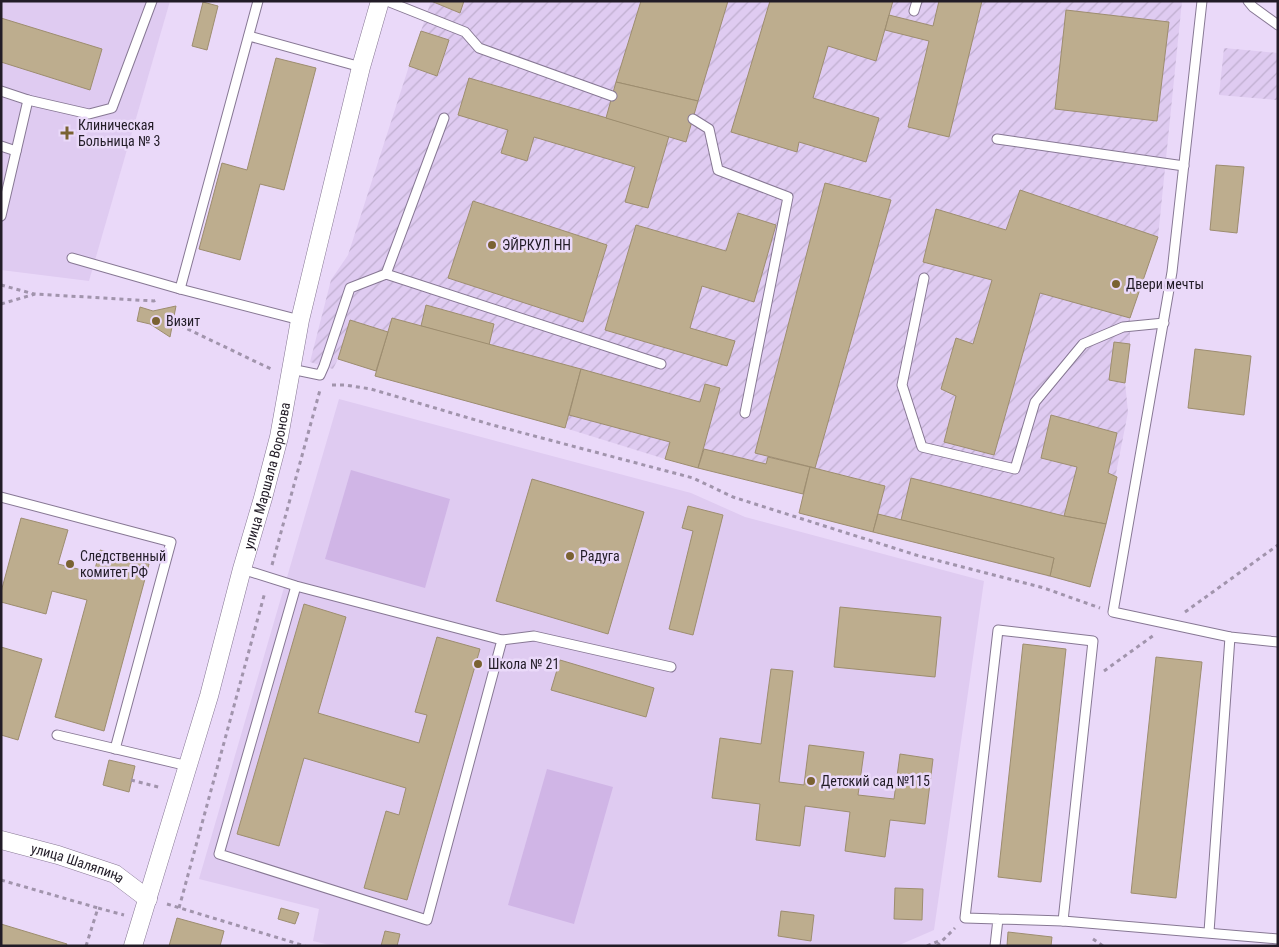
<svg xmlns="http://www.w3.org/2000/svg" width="1279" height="947" font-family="'Roboto Condensed',sans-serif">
<defs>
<pattern id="industrial-furrows" width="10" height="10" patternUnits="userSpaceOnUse" patternTransform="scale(1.25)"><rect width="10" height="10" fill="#dfcbf1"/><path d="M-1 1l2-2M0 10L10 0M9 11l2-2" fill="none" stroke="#bfaecf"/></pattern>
</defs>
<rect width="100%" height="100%" fill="#ead9f9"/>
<g fill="#dfcbf1">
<polygon points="1,1 170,1 89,281 1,270"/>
<polygon points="339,399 691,493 745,517 984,581 934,930 897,946 334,946 313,941 319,909 199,879"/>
</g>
<g fill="url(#industrial-furrows)">
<polygon points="431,1 1182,1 1158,237 1130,318 1130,344 1125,382 1128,412 1106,524 1090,587 799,513 803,494 665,459 565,428 375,376 376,371 338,359 333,369 310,362 331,280 348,255 409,66 438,75 449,40 421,31"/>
<polygon points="1224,48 1278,53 1277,100 1219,95"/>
</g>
<g fill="#d0b5e6">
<polygon points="351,470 450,499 425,588 325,559"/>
<polygon points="547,769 613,787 574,924 508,905"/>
</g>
<g fill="#bdad8e" stroke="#9d8d6f">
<polygon points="431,1 464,1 460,13"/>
<polygon points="641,1 728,1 698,101 616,82"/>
<polygon points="770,1 893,1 876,61 828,46 813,98 879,118 866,162 799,142 797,152 731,132"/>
<polygon points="939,1 982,1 949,137 908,127 929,41 885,30 889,15 933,26"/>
<polygon points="203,2 218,6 207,50 192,46"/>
<polygon points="1066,10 1169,22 1157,121 1055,109"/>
<polygon points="1,18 102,49 90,90 1,62"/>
<polygon points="421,31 449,40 437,76 409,66"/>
<polygon points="276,58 316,68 284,190 260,184 240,260 199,249 222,163 247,170"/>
<polygon points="469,78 669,136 648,208 625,202 635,167 534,137 527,161 501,153 508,130 458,115"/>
<polygon points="616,82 698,101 686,142 606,118"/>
<polygon points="1216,165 1244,167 1237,233 1210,230"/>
<polygon points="825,183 891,200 815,468 755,453"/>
<polygon points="1020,190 1158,237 1130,318 1040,293 994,455 944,442 956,396 941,389 956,338 973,344 992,280 923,262 936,209 1006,230"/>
<polygon points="473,201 607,245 583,322 448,278"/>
<polygon points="738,213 776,225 754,302 702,286 690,328 735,341 727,366 605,330 636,225 726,251"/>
<polygon points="426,305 494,324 489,345 421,326"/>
<polygon points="176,306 170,337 150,324 137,321 140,307 153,311"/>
<polygon points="392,318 581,369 565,428 375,376"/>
<polygon points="350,320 388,332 376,371 338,359"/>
<polygon points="1114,342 1130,344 1125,383 1109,380"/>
<polygon points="1195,349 1251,356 1244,415 1188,408"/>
<polygon points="581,369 700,402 705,384 720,388 698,468 665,459 670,442 569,415"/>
<polygon points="1051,415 1117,433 1108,473 1117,477 1106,524 1064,516 1077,467 1041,458"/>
<polygon points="704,449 766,464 768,457 810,467 803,494 698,468"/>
<polygon points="810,467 885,486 873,532 799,513"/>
<polygon points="911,478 1064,516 1106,524 1090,587 1050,576 1054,558 901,520"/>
<polygon points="532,479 644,512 608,634 496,601"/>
<polygon points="688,506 723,515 693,635 669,629 693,531 682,528"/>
<polygon points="878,514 1054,558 1050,576 873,532"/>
<polygon points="21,518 68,530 58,564 94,573 100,550 149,564 104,731 55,717 87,600 52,591 46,614 1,602 1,592"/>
<polygon points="304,604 346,617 318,713 419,743 427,715 415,712 437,637 480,649 407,900 364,888 386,811 399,815 406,788 304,758 279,846 237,834"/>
<polygon points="840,607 941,617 935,677 834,667"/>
<polygon points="1023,644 1066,649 1041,882 998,877"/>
<polygon points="1,647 42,659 18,740 1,735"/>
<polygon points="1156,657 1202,662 1176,898 1131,893"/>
<polygon points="560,660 654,688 646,717 551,690"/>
<polygon points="771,669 793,671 779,782 804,785 809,745 864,752 858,795 894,799 900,754 933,759 925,824 890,820 885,857 845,851 850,812 805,806 800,846 756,840 760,804 712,798 720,738 761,744"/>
<polygon points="109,760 135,766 129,792 103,785"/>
<polygon points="895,888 923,889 922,920 894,919"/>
<polygon points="281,908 299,913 295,924 278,919"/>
<polygon points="781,911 814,915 811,941 778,936"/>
<polygon points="177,918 224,931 220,946 169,946"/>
<polygon points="1,924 67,944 66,946 1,946"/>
<polygon points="385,931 400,934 397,946 381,946"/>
<polygon points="1008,932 1052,937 1051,946 1007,946"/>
</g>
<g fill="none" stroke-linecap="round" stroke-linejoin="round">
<defs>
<g id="lane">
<polyline points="387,1 465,32 479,48 612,96"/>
<polyline points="1202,1 1172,272 1113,612 1230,637 1278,642"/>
<polyline points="1248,1 1253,7 1278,25"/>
<polyline points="914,11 917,1"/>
<polyline points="249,36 361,67"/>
<polyline points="1,91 28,100"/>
<polyline points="693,119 709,129 718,170 788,197 745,413"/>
<polyline points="997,139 1184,166"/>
<polyline points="1,146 16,151"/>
<polyline points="1,216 28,100 89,114 112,108 152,1"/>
<polyline points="72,258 180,289 300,320"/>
<polyline points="386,274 444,118"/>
<polyline points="924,278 902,385 922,447 1015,469 1035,402 1083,344 1123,327 1164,323"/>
<polyline points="180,289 258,1"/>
<polyline points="291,369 320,375 324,366 350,288 386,274 661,364"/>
<polyline points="1,497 171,542 115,749"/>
<polyline points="242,569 296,586 502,640 427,920 219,854 296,586"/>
<polyline points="502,640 534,636 671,667"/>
<polyline points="57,735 188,766"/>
<polyline points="1063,921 1278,939"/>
<polyline points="1209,932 1230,637"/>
<polyline points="995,946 998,919 965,918 998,630 1093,641 1063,921 998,919"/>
</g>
<g id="street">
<path id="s1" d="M1,840L58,855L115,874L148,899"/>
<path id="s2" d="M133,946L209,696L242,569L263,498L279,437L300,320L361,67L380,1"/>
</g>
</defs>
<use href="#lane" stroke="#877894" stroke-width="11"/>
<use href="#street" stroke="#877894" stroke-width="19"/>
<g stroke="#a194ac" stroke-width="3" stroke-dasharray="4 4" stroke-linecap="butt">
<polyline points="1,285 34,294"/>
<polyline points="1,304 35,294 154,301 158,299"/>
<polyline points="173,322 271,369"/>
<polyline points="332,385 345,385 371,389 489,424 693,478 733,497 916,555 1044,588 1100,608"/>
<polyline points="272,565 320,390"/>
<polyline points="1185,612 1278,545"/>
<polyline points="1104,671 1154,635"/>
<polyline points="131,780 162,788"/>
<polyline points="1,880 98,908"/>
<polyline points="167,904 305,946"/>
<polyline points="179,908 265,592"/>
<polyline points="1093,939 1103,946"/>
<polyline points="86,946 98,908 124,915"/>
<polyline points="927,946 941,940"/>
<polyline points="937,946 955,928"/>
</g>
<use href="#lane" stroke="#fff" stroke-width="9"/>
<use href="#street" stroke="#fff" stroke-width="18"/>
</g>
<g fill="#7a6232" stroke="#ead9f9" stroke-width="2">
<path d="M64.5 125.5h5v5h5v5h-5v5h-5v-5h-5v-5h5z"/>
<circle cx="492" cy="245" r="5"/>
<circle cx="1116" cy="284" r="5"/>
<circle cx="156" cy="321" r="5"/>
<circle cx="570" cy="556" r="5"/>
<circle cx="70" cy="564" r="5"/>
<circle cx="478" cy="664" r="5"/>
<circle cx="811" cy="781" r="5"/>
</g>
<g text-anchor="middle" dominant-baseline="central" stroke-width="5" stroke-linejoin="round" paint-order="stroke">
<g font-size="14" fill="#221c27" stroke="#ead9f9" text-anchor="start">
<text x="78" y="125">Клиническая<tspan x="78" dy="16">Больница № 3</tspan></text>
<text x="502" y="245">ЭЙРКУЛ НН</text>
<text x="1126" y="284">Двери мечты</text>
<text x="166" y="321">Визит</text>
<text x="80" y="556">Следственный<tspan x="80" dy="16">комитет РФ</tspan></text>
<text x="580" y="556">Радуга</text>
<text x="488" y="664">Школа № 21</text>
<text x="821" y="781">Детский сад №115</text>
</g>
<g font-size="14" fill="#221c27" stroke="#ead9f9">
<text stroke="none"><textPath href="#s2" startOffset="489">улица Маршала Воронова</textPath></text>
<text stroke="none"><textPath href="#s1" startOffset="80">улица Шаляпина</textPath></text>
</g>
</g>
<rect width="1279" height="947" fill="none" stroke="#221c27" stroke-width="5"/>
</svg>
